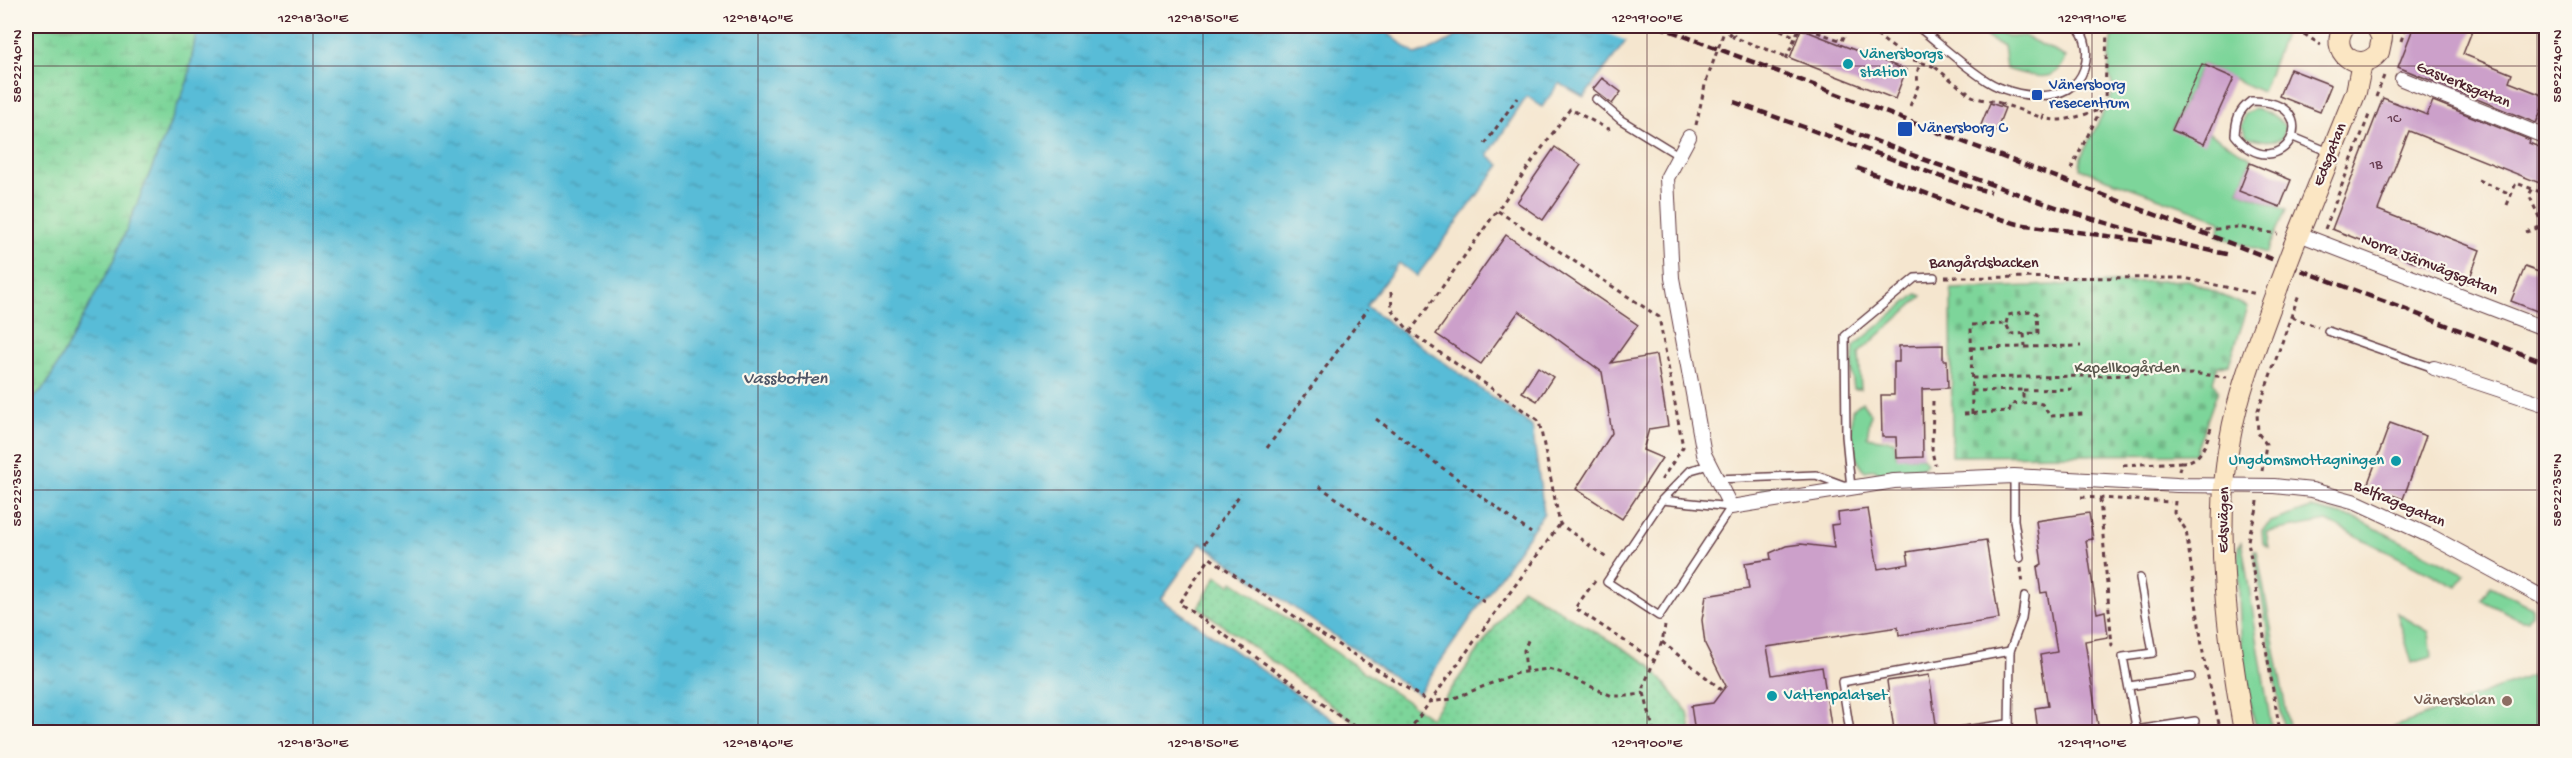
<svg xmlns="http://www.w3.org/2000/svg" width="2572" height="758" font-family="'Gochi Hand',sans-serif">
<defs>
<pattern id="wetland-marsh" width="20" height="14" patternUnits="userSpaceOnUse" patternTransform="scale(1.5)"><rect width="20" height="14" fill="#7dd59a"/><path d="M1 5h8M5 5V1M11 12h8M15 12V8" fill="none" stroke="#6eb685"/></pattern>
<pattern id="cemetery-stones" width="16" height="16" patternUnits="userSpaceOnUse" patternTransform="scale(1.5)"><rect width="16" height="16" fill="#7dd59a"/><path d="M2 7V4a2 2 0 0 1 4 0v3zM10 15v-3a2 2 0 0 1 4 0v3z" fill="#6eb685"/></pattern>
<pattern id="park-dots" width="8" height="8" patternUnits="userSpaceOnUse" patternTransform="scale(1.5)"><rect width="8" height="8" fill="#7dd59a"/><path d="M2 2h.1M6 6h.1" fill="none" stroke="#6eb685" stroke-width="1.8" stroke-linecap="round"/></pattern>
<pattern id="water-ripples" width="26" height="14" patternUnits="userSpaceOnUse" patternTransform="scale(1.5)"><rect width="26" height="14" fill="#58bcd7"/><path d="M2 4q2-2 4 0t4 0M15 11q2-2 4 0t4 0" fill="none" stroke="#4b98af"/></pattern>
</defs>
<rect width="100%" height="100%" fill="#fbf7ec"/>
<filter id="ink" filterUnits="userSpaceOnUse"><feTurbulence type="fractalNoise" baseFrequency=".0167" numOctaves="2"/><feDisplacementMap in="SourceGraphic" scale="12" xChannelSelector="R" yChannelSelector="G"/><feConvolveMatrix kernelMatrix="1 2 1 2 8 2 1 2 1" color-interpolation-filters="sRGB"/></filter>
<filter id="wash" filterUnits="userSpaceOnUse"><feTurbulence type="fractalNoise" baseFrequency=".008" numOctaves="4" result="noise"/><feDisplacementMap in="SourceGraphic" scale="24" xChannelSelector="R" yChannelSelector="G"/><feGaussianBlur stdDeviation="1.35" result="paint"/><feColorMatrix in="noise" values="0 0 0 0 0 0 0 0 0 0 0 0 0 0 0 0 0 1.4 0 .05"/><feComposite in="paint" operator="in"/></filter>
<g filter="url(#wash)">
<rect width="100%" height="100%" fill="#f5e6cf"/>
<g fill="#7dd59a" stroke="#647a62" stroke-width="1.5">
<path d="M1968,26H1985L2009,37L2024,36L2066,57C2056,87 2029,75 2006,69L2003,47Z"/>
<polygon points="2115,26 2259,26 2284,34 2262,92 2202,64 2172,129 2209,133 2252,158 2239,191 2286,210 2266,253 2219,236 2220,220 2080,169 2081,157 2114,91 2109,74 2109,54"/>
<path d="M2254,109C2267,111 2278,116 2286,128L2282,138C2270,143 2259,140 2247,136L2242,126L2245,114Z"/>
<polygon points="1917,294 1922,296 1859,353 1861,389 1854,389 1852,374 1854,346"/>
<path d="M1862,402L1871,414L1867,437L1894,441L1897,457H1923L1927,463L1920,469L1879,473L1875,469L1865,471C1848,452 1851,434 1852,410Z"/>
<polygon points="1794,485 1808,486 1762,493 1761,488"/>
<polygon points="2311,508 2355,518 2465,574 2457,587 2327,521 2266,532 2269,547 2263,543 2262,530 2271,522"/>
<path d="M2241,542L2243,550L2272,732H2258C2239,683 2239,601 2238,547Z"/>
<polygon points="2254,550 2257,551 2290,732 2284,732"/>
<polygon points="2490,586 2532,607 2532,614 2528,620 2521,620 2481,600"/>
<polygon points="2397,613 2429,632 2432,657 2412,663"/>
<polygon points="2546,670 2546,732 2381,732"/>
</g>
<polygon fill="url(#wetland-marsh)" stroke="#647a62" stroke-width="1.5" points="26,26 188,26 197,28 188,80 114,260 47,384 26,407"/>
<polygon fill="url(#cemetery-stones)" stroke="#647a62" stroke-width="1.5" points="2188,280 2248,307 2229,364 2218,366 2213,382 2218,390 2195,454 1952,456 1951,289"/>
<polygon fill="url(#park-dots)" stroke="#647a62" stroke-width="1.5" points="1217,576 1230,585 1233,581 1431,718 1522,588 1649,664 1688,712 1691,732 1368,732 1198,607"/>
<polygon fill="url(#water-ripples)" stroke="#516e81" stroke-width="1.5" points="188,26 1379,26 1416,55 1433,49 1475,26 1637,26 1584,97 1559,83 1542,107 1527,96 1488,155 1500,165 1417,276 1399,263 1366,306 1532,426 1544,513 1418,694 1201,543 1161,599 1350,732 26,732 26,407 47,384 114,260 188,80 197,28"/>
<polygon fill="#f5e6cf" points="1588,26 1640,26 1630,42"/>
<g id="blocks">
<g fill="#cca0ca">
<polygon points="2414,26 2474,26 2463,54 2512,74 2509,82 2547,97 2536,123 2398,67"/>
<polygon points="1801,29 1906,70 1895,99 1790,58"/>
<polygon points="2202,64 2234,78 2204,144 2172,130"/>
<polygon points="2290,69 2331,85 2320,112 2279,96"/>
<polygon points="1602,78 1621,92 1612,104 1593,89"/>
<polygon points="2383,98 2427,115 2433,101 2530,140 2529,143 2547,150 2547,186 2409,131 2378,210 2480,250 2468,283 2332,229"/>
<polygon points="1990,103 2005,108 1996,131 1981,125"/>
<polygon points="1555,147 1581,165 1543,220 1517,202"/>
<polygon points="2250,163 2291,180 2280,207 2239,191"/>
<polygon points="1506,235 1638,325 1611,363 1656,355 1668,426 1649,429 1643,450 1662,458 1622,519 1576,489 1612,433 1602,372 1519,311 1481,364 1436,334"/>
<polygon points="2525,267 2547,275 2547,315 2511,301"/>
<polygon points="1943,345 1943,360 1947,360 1948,388 1922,389 1923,457 1897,458 1896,437 1882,437 1881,395 1894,395 1894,362 1899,362 1899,346"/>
<polygon points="1538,367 1553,377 1537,401 1522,392"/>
<polygon points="2390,423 2426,436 2403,499 2367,486"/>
<polygon points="1868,509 1878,569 1909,564 1907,552 1986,540 1999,619 1899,635 1898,627 1767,647 1772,675 1822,667 1832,732 1695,732 1691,706 1713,703 1726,686 1705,644 1702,620 1706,596 1749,589 1745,563 1771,559 1770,553 1786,546 1801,544 1834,548 1831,525 1839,524 1838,513"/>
<polygon points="2089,513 2093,539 2086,540 2097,613 2105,611 2108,637 2085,641 2099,732 2038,732 2035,708 2048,706 2040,655 2057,652 2047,592 2041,593 2037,567 2042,564 2036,521"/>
<polygon points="1929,675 1936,724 1894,730 1887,681"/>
</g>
</g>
</g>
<g filter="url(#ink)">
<use href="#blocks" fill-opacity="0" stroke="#643d44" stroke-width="1.5"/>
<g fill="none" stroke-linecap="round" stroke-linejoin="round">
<defs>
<g id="service">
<path d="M1917,26C1940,44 1962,65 1987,81C2014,98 2071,107 2084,69C2089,54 2087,37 2076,26"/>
<polyline points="1596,99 1621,120 1678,155"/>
<path d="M2251,101C2332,100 2281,193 2235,135C2236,119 2238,111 2251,101Z"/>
<polyline points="2293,137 2329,152"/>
<polyline points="2328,331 2434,368"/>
<polyline points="2014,476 2014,520 2020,558"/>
<polyline points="1716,479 1816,475 1851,488 1846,436 1845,336 1915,278 1934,277"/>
<polyline points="1662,500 1731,507 1659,616 1607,582 1662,500 1691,470 1709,465"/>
<polyline points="2129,686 2191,677"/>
<polyline points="2136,730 2195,721"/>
<polyline points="1850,732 1842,682 2010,651"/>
<polyline points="1952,732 2007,724"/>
<polyline points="2009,732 2010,651 2022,618 2025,596"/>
<polyline points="2137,732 2123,657 2153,653 2140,578"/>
</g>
<g id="minor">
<polyline points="2402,79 2546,137"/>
<polyline points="1689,137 1667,178 1672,278 1704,454 1731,507 1894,481 2014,476 2177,485 2274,486 2312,490 2356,502 2432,537 2546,599"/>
<polyline points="2299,234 2546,329"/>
<polyline points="2434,368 2546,405"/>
</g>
<g id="secondary">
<path d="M2345,26C2326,50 2359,77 2379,52L2382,38L2376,26"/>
<polyline points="2294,245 2356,92 2362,63"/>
<path d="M2244,732C2228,639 2213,533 2230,439C2239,387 2260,337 2278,287"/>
</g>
</defs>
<use href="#service" stroke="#643d44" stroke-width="10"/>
<use href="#minor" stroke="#643d44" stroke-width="16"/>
<use href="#secondary" stroke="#643d44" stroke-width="22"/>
<g stroke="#643d44" stroke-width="3" stroke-dasharray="4.5 4.5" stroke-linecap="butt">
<polyline points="1722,26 1733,37"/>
<polyline points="1738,26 1733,37 1787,57"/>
<polyline points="1772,26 1796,37"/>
<polyline points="1870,26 1868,28 1876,35 1878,33"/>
<polyline points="2287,26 2304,34 2308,26"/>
<polyline points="2304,34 2321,45"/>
<polyline points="1876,35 1908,58"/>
<polyline points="2401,41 2406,26"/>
<polyline points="2546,54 2544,61 2546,62"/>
<polyline points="1910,55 1908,58 1935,67 1937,65"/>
<polyline points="1786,59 1800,26 1842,41 1847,30 1864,31 1868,28"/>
<polyline points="1935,67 1966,92"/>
<path d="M1968,90L1966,92C1977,101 1987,99 2000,103"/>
<polyline points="2376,97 2385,73"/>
<polyline points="2000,103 2043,118"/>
<polyline points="1910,106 1918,86 1917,74 1920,62"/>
<path d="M2044,115L2043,118C2064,124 2080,115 2100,110"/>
<polyline points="1696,125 1705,85 1726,26"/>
<polyline points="1485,144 1517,98"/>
<polyline points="2071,169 2105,101 2107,26"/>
<polyline points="2478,180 2511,194"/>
<polyline points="2507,205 2516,183 2546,194"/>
<polyline points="1498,211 1659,317 1683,447 1660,482"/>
<polyline points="2546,224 2543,226 2546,233"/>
<polyline points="2325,229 2369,115"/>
<polyline points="2206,230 2237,227 2278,234"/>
<polyline points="2526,232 2543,226 2529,195 2533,188"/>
<polyline points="1945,277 2184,278 2257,294"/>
<polyline points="1391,292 1392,310 1410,332 1539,421 1560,524 1608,559"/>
<polyline points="2292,317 2318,327"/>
<polyline points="1410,332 1570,109 1608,129 1610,128"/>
<polyline points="2024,334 2025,346"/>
<polyline points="1971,348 2081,346"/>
<polyline points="1972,378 2198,374 2227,377"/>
<polyline points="2023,390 2076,389"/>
<polyline points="1972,391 2023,390 2023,403"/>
<polyline points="1933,401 1932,451 1935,465"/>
<polyline points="1964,414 2009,411 2011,404 2033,402 2042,404 2050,416 2084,414"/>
<polyline points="1972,414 1971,325 2006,324 2011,334 2038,333 2037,313 2029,311 2008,315 2006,324"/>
<polyline points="1376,419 1531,533"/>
<polyline points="1267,448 1368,309"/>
<polyline points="2123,465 2181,462"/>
<path d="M2179,471L2181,462C2203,462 2206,442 2212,425"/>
<polyline points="2262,471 2266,444 2258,433 2257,413 2299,294"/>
<polyline points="1319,486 1484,602"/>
<polyline points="2081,497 2171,502"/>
<polyline points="2100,499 2112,646 2116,649"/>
<polyline points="2175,501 2174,513 2186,530 2204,660 2221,732"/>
<path d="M2258,501C2257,515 2250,527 2248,541L2280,732"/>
<polyline points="1204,544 1241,493"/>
<polyline points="2021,568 2023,585"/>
<polyline points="1595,581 1575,608 1655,661"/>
<polyline points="1662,642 1722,690"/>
<polyline points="1526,671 1524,650 1529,638"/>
<polyline points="1362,732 1179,603 1210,558 1313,629 1429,702 1452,699 1517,673 1548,669 1559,672 1612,696 1630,696 1644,693"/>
<polyline points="1408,732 1560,524"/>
<polyline points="1654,732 1644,693 1644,685 1662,642 1665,626"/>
</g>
<use href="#service" stroke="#fff" stroke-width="7"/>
<use href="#minor" stroke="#fff" stroke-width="14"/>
<use href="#secondary" stroke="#fbe6c3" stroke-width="20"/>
<g stroke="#4a1f2b" stroke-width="4.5" stroke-dasharray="9 4.5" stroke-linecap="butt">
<polyline points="1658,26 2546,363"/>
<polyline points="1734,102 1964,185 1990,192"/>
<path d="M1834,125C1965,175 2094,227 2231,255"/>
<polyline points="1857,168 1977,212 2018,224 2152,242"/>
</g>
<defs>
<polyline id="secondary-bridge" points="2278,287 2294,245"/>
</defs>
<use href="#secondary-bridge" stroke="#643d44" stroke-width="22" stroke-linecap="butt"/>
<use href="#secondary-bridge" stroke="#fbe6c3" stroke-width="20"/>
</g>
</g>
<path fill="none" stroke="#4a1f2b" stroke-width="1.5" stroke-opacity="0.45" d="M313,26V732M758,26V732M1203,26V732M1647,26V732M2092,26V732M2537,26V732M26,66H2546M26,490H2546"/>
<g fill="#0f9aa8" stroke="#fbf7ec" stroke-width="2">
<circle cx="1848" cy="64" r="6"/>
<circle cx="2396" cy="461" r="6"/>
<circle cx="1772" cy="696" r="6"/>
</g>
<g fill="#1a4fb4" stroke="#fbf7ec" stroke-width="2">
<rect x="2031" y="89" width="12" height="12" rx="3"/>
<rect x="1897" y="121" width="16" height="16" rx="3"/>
</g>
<circle fill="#8d6e63" stroke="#fbf7ec" stroke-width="2" cx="2507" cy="701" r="6"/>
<g text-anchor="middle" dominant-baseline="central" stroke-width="4.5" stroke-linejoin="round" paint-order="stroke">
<g font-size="14" fill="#6a3f53">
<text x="2394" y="119">1C</text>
<text x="2376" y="165">1B</text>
</g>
<g font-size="16" fill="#0d838f" stroke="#fbf7ec" text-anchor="start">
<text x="1860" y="55">Vänersborgs<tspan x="1860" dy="18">station</tspan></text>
<text x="2384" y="461" text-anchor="end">Ungdomsmottagningen</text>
<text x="1784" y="696">Vattenpalatset</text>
</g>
<g font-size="16" fill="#164399" stroke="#fbf7ec" text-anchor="start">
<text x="2049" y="86">Vänersborg<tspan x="2049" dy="18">resecentrum</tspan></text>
<text x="1918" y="129">Vänersborg C</text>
</g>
<g font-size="16" fill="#4a1f2b" stroke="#fbf7ec">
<text transform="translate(2463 86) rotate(22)">Gasverksgatan</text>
<text transform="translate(2331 155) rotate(-68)">Edsgatan</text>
<text x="1984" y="264">Bangårdsbacken</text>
<text transform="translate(2429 266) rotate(21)">Norra Järnvägsgatan</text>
<text transform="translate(2399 505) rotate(23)">Belfragegatan</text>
<text transform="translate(2225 520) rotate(-89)">Edsvägen</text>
</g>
<g font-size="16" fill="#59564c" stroke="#fbf7ec">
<text x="2127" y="369">Kapellkogården</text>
</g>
<g font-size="16" fill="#785e54" stroke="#fbf7ec" text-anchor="end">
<text x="2495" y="701">Vänerskolan</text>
</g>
<g font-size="18" font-style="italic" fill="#4f5667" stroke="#fbf7ec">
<text x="785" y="379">Vassbotten</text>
</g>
</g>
<rect width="2572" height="758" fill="none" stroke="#fbf7ec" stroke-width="66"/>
<rect x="33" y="33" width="2506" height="692" fill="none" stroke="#4a1f2b" stroke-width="2"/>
<g font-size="15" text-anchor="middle" fill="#4a1f2b">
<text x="313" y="22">12°18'30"E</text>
<text x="758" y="22">12°18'40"E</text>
<text x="1203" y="22">12°18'50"E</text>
<text x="1647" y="22">12°19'00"E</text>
<text x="2092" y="22">12°19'10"E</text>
<text transform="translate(16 66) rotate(-90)" y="5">58°22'40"N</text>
<text transform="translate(2556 66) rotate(-90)" y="5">58°22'40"N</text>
<text transform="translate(16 490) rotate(-90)" y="5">58°22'35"N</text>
<text transform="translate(2556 490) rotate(-90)" y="5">58°22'35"N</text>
<text x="313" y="747">12°18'30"E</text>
<text x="758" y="747">12°18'40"E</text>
<text x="1203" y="747">12°18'50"E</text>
<text x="1647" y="747">12°19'00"E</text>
<text x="2092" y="747">12°19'10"E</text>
</g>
</svg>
